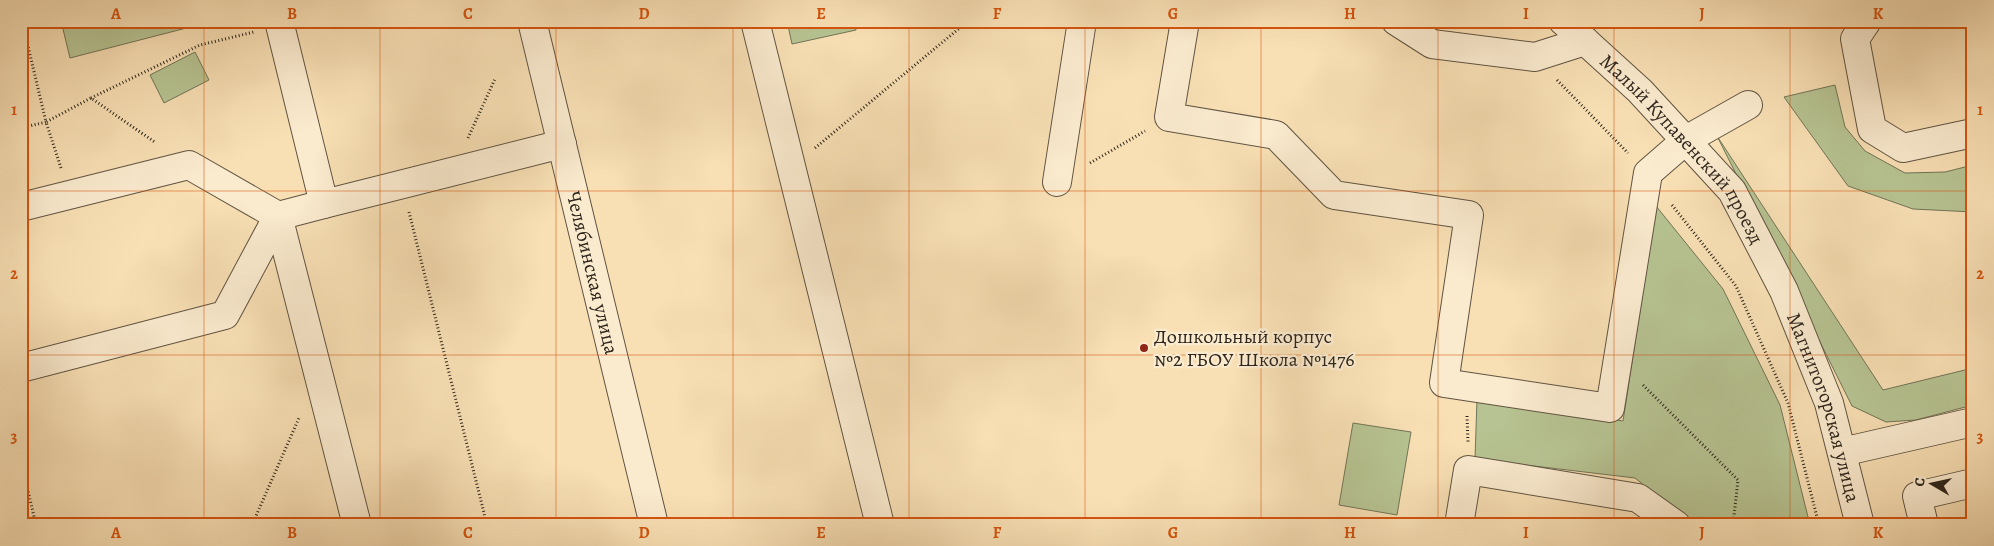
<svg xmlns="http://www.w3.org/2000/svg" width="1994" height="546" font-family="Alegreya,serif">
<rect width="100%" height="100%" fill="#f8dfb4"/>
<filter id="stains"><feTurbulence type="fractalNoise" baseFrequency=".004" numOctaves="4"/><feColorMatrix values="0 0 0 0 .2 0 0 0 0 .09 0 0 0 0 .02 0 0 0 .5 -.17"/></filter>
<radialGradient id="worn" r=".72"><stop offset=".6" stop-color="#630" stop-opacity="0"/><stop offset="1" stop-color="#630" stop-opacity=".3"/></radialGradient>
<g fill="#b7c392" stroke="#727457">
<polygon points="61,21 197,21 198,25 70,58"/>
<polygon points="787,21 855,21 856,30 792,44"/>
<polygon points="195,52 209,80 164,103 150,75"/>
<polygon points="1835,85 1845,127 1865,151 1905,173 1945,172 1973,165 1973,212 1913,209 1848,186 1784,97"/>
<polygon points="1717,136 1883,390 1973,368 1973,405 1916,420 1886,422 1852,406"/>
<polygon points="1656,206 1723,289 1780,405 1810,525 1694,525 1635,478 1475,459 1477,399 1623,421"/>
<polygon points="1353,423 1411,432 1397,515 1339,505"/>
</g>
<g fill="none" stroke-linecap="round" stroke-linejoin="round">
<defs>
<g id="minor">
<polyline points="279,21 324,204 562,144"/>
<path id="s1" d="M532,21L654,525"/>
<polyline points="755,21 880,525"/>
<polyline points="1185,21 1169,117 1276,135 1334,195 1469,215 1444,383 1610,408 1648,173 1686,140 1748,105"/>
<polyline points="1396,21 1432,44 1535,57 1585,41"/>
<path id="s2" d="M1563,21L1640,91L1732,191L1784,291L1829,403L1860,525"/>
<polyline points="1867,21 1855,39 1872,129 1903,148 1973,133"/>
<polyline points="1057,182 1082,21"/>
<polyline points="21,207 189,165 278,216 324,204"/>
<polyline points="278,216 357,525"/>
<polyline points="21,368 225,315 278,216"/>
<polyline points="1842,452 1973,422"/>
<polyline points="1459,525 1468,470 1638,498 1676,525"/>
<polyline points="1924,525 1917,496 1973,483"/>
</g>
</defs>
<use href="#minor" stroke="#605442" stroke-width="30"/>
<g stroke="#2e261c" stroke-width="3" stroke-dasharray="1 2.5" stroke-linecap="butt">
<polyline points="1557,80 1628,153"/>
<polyline points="91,98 200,45 254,32"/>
<polyline points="21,128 46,122 22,21"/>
<polyline points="468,138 495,79"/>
<polyline points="815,148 968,21"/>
<polyline points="1090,163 1145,131"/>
<polyline points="61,168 46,122 91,98 156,143"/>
<polyline points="1672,205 1736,286 1788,403 1819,525"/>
<polyline points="409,212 487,525"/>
<polyline points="1643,385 1738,480 1733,525"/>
<polyline points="1467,416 1468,442"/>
<polyline points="21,461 36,525"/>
<polyline points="252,525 299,418"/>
</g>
<use href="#minor" stroke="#faeace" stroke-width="28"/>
</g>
<path fill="none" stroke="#d5540e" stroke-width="1" stroke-opacity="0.55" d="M204,21V525M380,21V525M556,21V525M733,21V525M909,21V525M1085,21V525M1261,21V525M1438,21V525M1614,21V525M1790,21V525M21,191H1973M21,355H1973"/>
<circle fill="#8f2418" stroke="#faeace" stroke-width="2" cx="1144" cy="348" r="5"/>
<g text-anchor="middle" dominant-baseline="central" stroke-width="4.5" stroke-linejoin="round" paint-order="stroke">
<g font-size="20" fill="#2e261c" stroke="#faeace">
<text stroke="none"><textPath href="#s2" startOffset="176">Малый Купавенский проезд</textPath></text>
<text stroke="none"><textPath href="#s1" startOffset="259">Челябинская улица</textPath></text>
<text stroke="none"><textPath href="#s2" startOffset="476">Магнитогорская улица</textPath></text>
</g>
<g font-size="20" fill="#2e261c" stroke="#faeace" text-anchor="start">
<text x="1154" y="336">Дошкольный корпус<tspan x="1154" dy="23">№2 ГБОУ Школа №1476</tspan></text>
</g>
</g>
<rect width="1994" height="546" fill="none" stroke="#f8dfb4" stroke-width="55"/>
<g transform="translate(1932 484) rotate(279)" stroke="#faeace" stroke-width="4" paint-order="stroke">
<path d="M0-4L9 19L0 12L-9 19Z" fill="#2e261c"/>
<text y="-8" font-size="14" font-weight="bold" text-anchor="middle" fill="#2e261c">С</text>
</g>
<rect x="28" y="28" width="1938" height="490" fill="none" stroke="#d5540e" stroke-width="2"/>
<g font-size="16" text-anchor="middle" font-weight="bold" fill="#d5540e">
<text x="116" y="19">A</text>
<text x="292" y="19">B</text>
<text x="468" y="19">C</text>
<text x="644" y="19">D</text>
<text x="821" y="19">E</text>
<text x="997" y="19">F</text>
<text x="1173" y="19">G</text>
<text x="1350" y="19">H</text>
<text x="1526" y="19">I</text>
<text x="1702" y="19">J</text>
<text x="1878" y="19">K</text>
<text x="14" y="115">1</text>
<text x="1980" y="115">1</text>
<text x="14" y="279">2</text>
<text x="1980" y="279">2</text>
<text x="14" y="442">3</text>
<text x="1980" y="442">3</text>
<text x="116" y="538">A</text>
<text x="292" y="538">B</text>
<text x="468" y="538">C</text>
<text x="644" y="538">D</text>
<text x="821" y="538">E</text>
<text x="997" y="538">F</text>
<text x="1173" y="538">G</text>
<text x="1350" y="538">H</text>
<text x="1526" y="538">I</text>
<text x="1702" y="538">J</text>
<text x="1878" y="538">K</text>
</g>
<rect width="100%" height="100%" filter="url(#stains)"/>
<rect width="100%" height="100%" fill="url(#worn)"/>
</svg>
